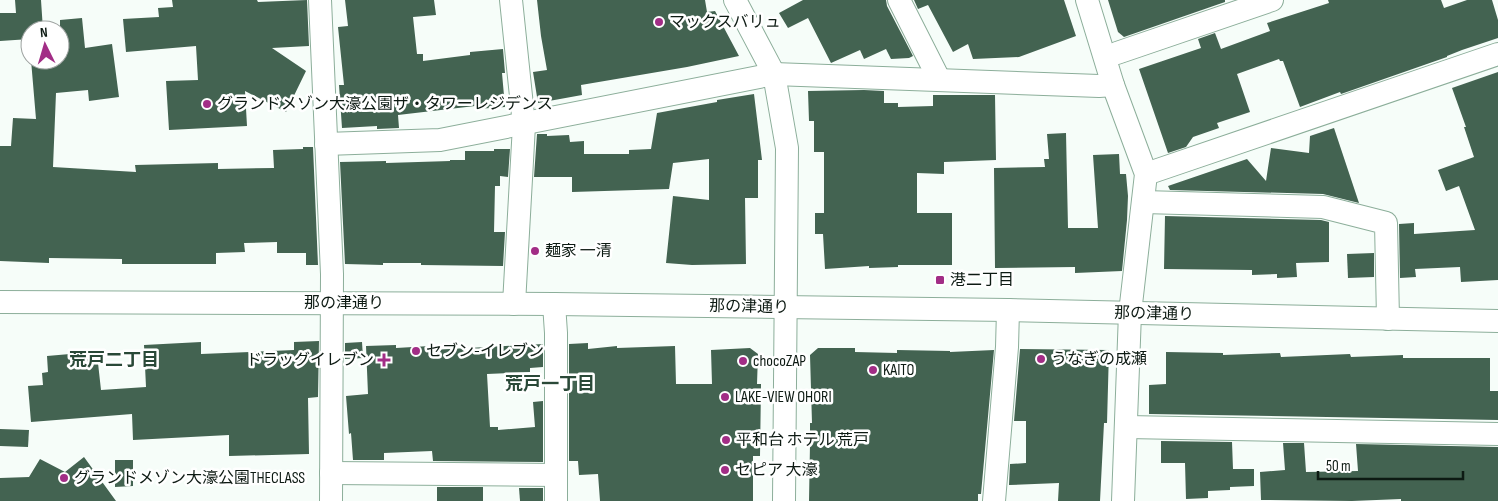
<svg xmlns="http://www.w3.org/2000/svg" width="1498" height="501" font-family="'Sofia Sans Condensed','Noto Sans JP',sans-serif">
<rect width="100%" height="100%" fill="#f6fdf9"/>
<g fill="#436351">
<polygon points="15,0 41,0 43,30 30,30 30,39 0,41 0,13 16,13"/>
<polygon points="172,0 257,0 258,2 307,0 309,46 272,48 306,71 286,112 245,91 247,126 169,130 166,81 198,80 196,46 126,52 123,19 159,17 158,8 173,7"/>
<polygon points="345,0 434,0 436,15 413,17 417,54 423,54 423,61 470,55 470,52 503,49 505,73 502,73 505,107 476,109 475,106 398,115 399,128 377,129 377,126 342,128 339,85 344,85 338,27 348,26"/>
<polygon points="537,0 705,0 707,12 715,11 739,56 687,67 581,85 582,95 538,103 533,72 547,70 541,36"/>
<polygon points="803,0 886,0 887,6 913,56 909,58 891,59 886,49 864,59 860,50 831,63 808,18 788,28 779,13"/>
<polygon points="914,0 1064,0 1076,36 1019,57 973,59 968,44 953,52 928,5 918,9"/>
<polygon points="1108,0 1225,0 1225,2 1124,37 1118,32"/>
<polygon points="1328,0 1441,0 1444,8 1467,0 1492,0 1498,20 1498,38 1462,50 1447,56 1447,57 1341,94 1340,92 1300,107 1283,61 1280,61 1279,59 1237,74 1250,112 1217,123 1219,128 1193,137 1186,147 1168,153 1139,69 1201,48 1198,39 1215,33 1221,49 1270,31 1267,23 1329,3"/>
<polygon points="82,18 85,48 112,44 119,97 89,101 88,90 56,93 53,167 136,172 135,165 218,163 218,169 274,168 273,150 303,149 303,147 313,147 318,265 306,265 306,253 277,253 277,242 244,243 245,252 216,253 216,264 122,264 122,259 49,258 49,263 0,261 0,146 11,146 13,118 36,119 31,60 60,60 60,20"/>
<polygon points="1498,72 1498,280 1461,282 1460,267 1415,269 1416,277 1400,278 1399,224 1414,223 1414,234 1475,230 1459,186 1446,191 1438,170 1474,157 1464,127 1466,127 1452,88"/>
<polygon points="864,90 884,91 884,103 898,103 898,107 933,106 933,95 995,95 996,160 944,162 944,174 917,173 917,213 952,213 952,265 898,265 898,267 869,268 869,266 825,269 823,234 815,234 815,213 824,213 824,152 814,152 814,121 809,121 808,91"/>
<polygon points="754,94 762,160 758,160 758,198 745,198 746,264 692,265 666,263 673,196 709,200 709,159 673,163 669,189 572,192 572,177 534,177 537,134 547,134 547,136 569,135 570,142 584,141 584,154 629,154 629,150 651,149 657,113 717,102 717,100"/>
<polygon points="1334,128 1359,203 1323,194 1170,190 1168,186 1247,159 1266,181 1271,148 1309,153 1310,136"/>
<polygon points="1066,133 1068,228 1098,228 1093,155 1119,154 1120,174 1126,174 1128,196 1127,220 1122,271 1075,273 1075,267 995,268 994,168 1045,167 1044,159 1049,159 1047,134"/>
<polygon points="494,149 510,149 508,177 500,176 500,186 495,186 494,232 505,232 503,266 421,265 421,263 383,263 383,265 345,264 340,162 386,161 386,163 450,161 450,160 465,160 465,151 494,151"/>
<polygon points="1165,216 1321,220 1329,222 1329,262 1296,263 1297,277 1277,278 1277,274 1252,275 1252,270 1164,269"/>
<polygon points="1374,253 1374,277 1348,278 1347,254"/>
<polygon points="319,341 318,397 308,398 309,454 229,456 229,435 133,440 132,414 31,422 28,386 43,385 42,373 48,372 47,356 93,352 94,363 98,363 101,390 146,387 144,345 201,342 201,354 294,350 294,342"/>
<polygon points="362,342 363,358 345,359 345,343"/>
<polygon points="588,343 588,349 617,346 617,348 675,346 676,384 712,384 711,350 750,348 758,354 757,384 761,384 760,456 753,456 753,501 600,501 598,474 579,475 578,461 569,461 569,344"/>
<polygon points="543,344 543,367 530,368 530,372 487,374 490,427 498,427 498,430 535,427 533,402 543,401 543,462 433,461 432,451 384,453 384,460 353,460 351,433 349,434 346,396 368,394 366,346 396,345 396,348 430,346 431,350"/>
<polygon points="818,348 855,348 855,352 897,353 897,350 950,351 950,352 994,350 981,494 978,494 978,501 809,501 810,444 810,423 812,423 810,355"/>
<polygon points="1020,349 1109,350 1107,423 1104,423 1100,501 1058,501 1059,483 1009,485 1010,464 1026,463 1026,421 1014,421"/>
<polygon points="1166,352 1223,353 1223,355 1280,353 1281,357 1350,354 1351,357 1403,355 1403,358 1490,358 1490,391 1498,391 1498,420 1149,414 1149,385 1166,384"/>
<polygon points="0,429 29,430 28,447 0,446"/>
<polygon points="1161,441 1232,442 1233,469 1254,469 1254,486 1230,487 1230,490 1208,491 1208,498 1186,499 1185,463 1161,463"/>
<polygon points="1283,443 1304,443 1306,472 1358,471 1356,444 1498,447 1498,501 1401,501 1401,499 1352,501 1261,500 1260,472 1285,470"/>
<polygon points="84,457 116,501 0,501 0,478 29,477 40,459 65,472"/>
<polygon points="115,460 133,460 133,486 115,487"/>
<rect x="437" y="487" width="46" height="14"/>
<polygon points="519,488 543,488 543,501 520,501"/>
</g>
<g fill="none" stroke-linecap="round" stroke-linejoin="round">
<defs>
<g id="minor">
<polyline points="320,0 332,274 331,501"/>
<polyline points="511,0 524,125 514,304"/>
<polyline points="735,0 774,74 787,148 784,501"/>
<polyline points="899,0 939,79"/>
<polyline points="1087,0 1113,85 1146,174 1130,313 1123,501"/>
<polyline points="1117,53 1272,0"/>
<polyline points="326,144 440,140 774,74 1099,86 1113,85"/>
<polyline points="1146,174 1498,54"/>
<polyline points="1143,202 1323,207 1386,223 1388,319"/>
<polyline points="0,302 554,304 1008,310 1498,321"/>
<polyline points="554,304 556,333 556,501"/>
<polyline points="1127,427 1498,434"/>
<polyline points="331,473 556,475"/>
<polyline points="994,501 1007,347 1008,310"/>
</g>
</defs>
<use href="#minor" stroke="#8cae9a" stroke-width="24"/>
<use href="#minor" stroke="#fff" stroke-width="22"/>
</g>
<g fill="#a22d86" stroke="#fff" stroke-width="2">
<circle cx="659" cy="22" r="5"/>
<circle cx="207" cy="104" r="5"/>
<circle cx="535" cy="251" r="5"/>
<rect x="935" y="275" width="10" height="10" rx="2.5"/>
<circle cx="416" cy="351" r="5"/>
<circle cx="1041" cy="359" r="5"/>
<path d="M381.5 352.5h5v5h5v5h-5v5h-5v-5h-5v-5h5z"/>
<circle cx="743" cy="361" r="5"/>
<circle cx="873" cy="370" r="5"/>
<circle cx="725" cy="397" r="5"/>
<circle cx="726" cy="440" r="5"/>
<circle cx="725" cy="470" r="5"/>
<circle cx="64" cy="478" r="5"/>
</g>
<g text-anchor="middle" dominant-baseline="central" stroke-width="5" stroke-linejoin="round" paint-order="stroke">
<g font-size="16" fill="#0d1a13" stroke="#fff" text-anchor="start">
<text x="669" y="22">マックスバリュ</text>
<text x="217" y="104">グランドメゾン大濠公園ザ・タワーレジデンス</text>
<text x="545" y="251">麺家 一清</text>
<text x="950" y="280">港二丁目</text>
<text x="426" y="351">セブン-イレブン</text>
<text x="1051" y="359">うなぎの成瀬</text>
<text x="374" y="360" text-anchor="end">ドラッグイレブン</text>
<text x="753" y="361">chocoZAP</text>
<text x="883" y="370">KAITO</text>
<text x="735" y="397">LAKE-VIEW OHORI</text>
<text x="736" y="440">平和台 ホテル 荒戸</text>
<text x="735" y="470">セピア 大濠</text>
<text x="74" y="478">グランドメゾン大濠公園THECLASS</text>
</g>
<g font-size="16" fill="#0d1a13" stroke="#fff">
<text x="344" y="303">那の津通り</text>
<text transform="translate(749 307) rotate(1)">那の津通り</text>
<text transform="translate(1154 314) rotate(1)">那の津通り</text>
</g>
<g font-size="18" font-weight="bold" fill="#2a4938" stroke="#fff">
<text x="114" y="360">荒戸二丁目</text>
<text x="550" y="384">荒戸一丁目</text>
</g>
</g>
<g transform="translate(45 45) rotate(355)"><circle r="24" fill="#ffffff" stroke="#9ea3a1"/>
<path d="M0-4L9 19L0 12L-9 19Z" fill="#a22d86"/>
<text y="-8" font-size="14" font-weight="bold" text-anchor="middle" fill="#0d1a13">N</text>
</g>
<path d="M1318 471v8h145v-8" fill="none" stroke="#0d1a13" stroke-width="2.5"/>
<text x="1326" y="471" font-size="15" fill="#0d1a13" stroke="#ffffff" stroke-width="4" paint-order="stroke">50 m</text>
</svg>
